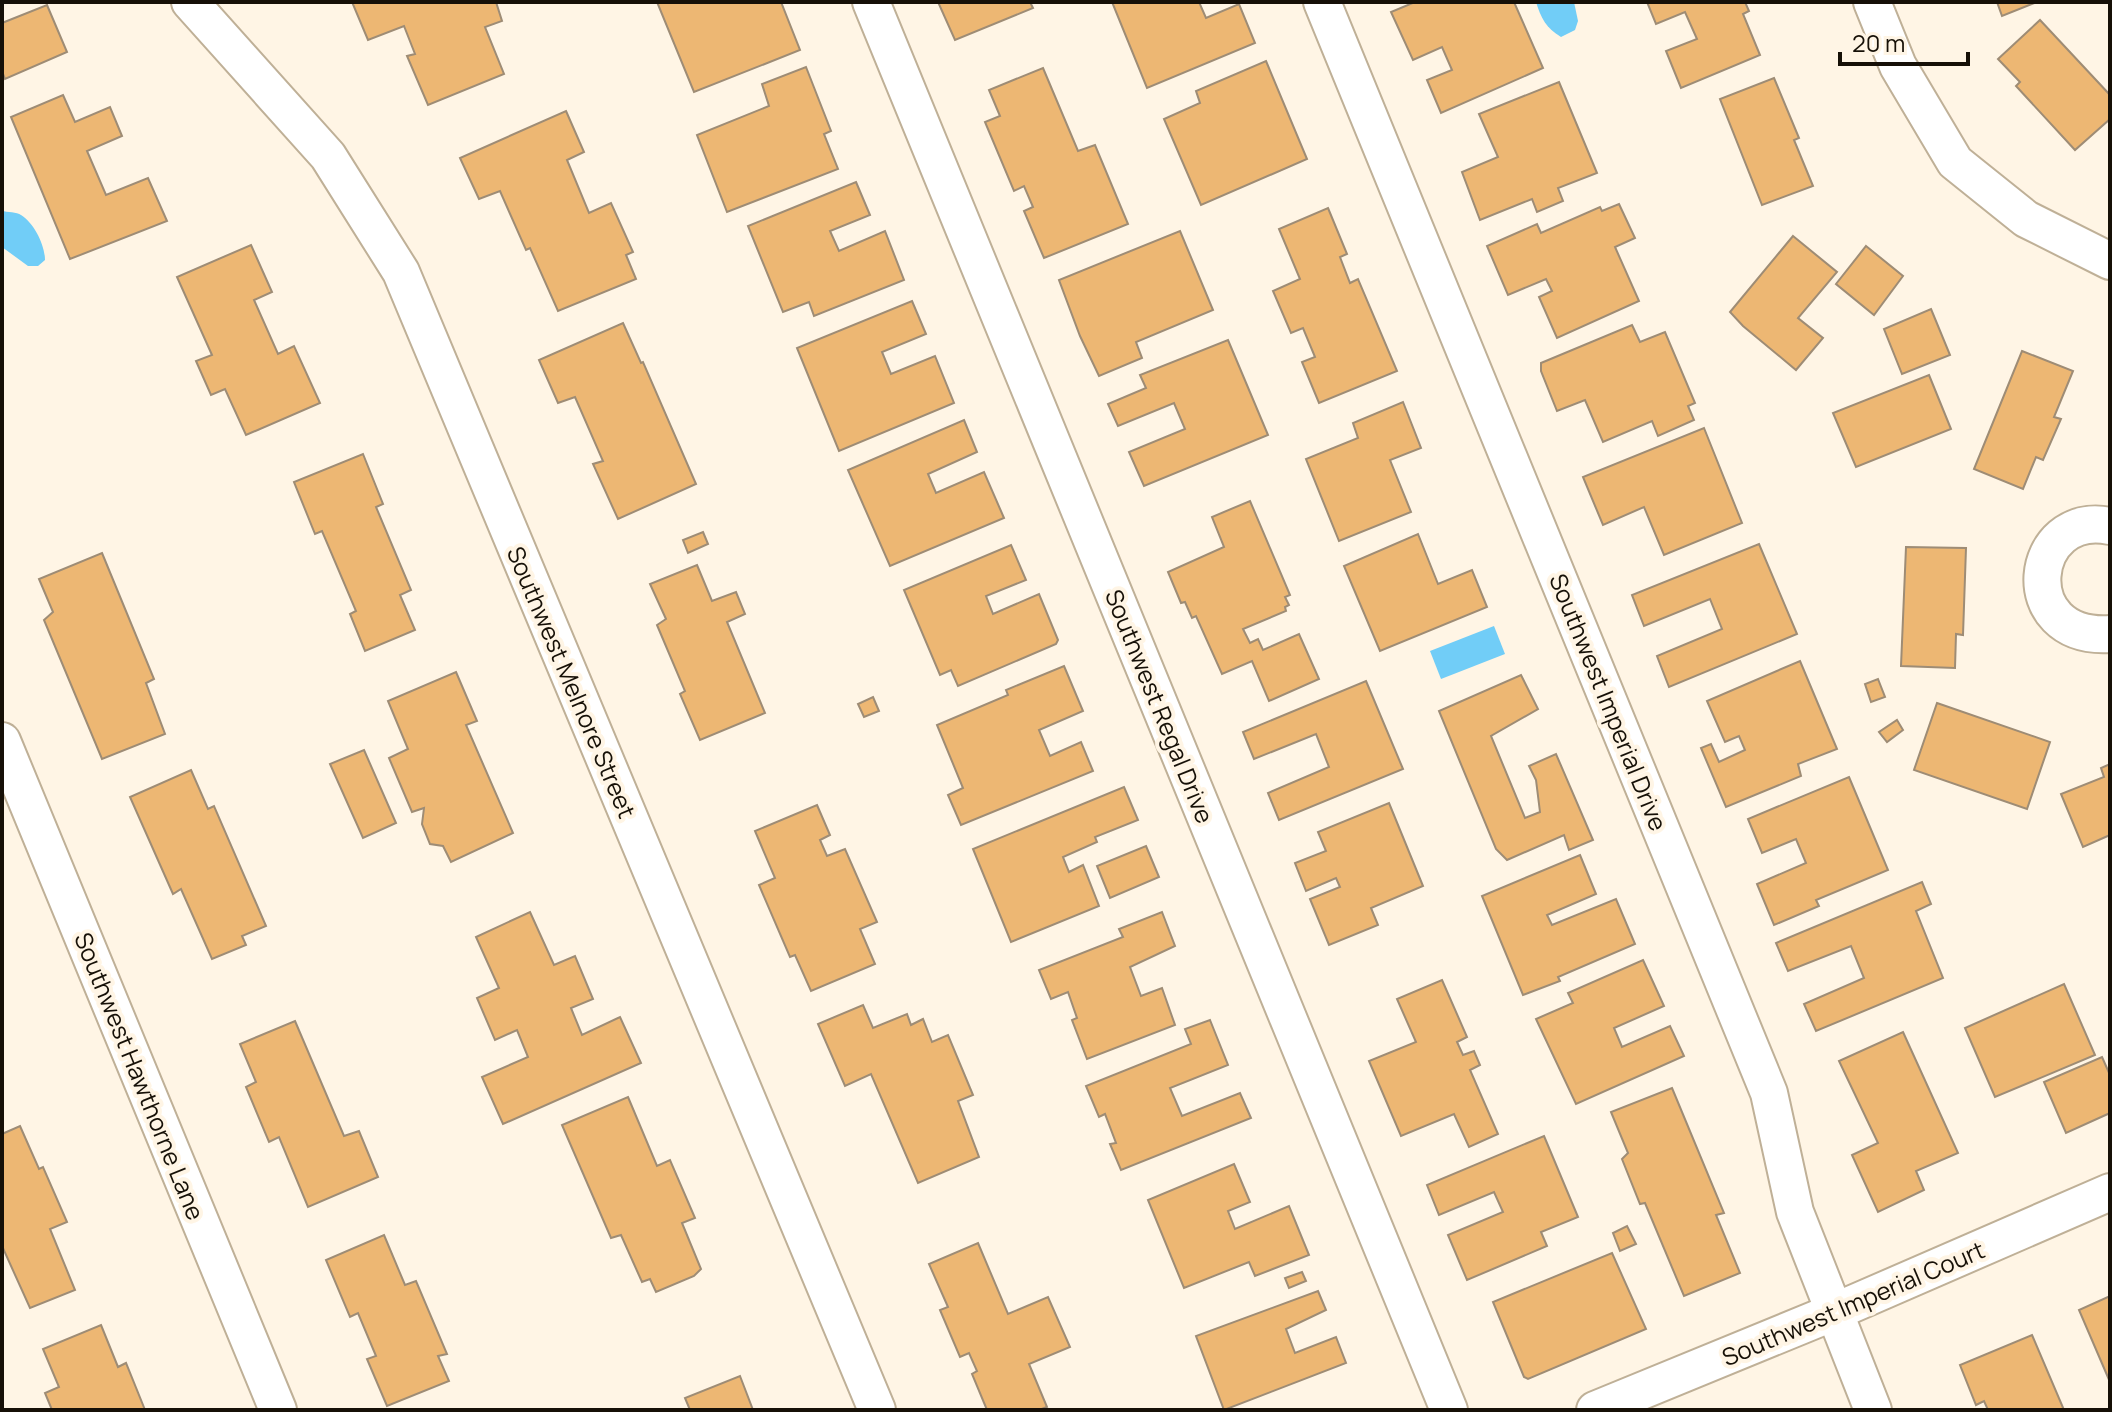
<svg xmlns="http://www.w3.org/2000/svg" width="2112" height="1412" font-family="Manrope,sans-serif">
<rect width="100%" height="100%" fill="#fff5e5"/>
<g fill="#71cdf7">
<path d="M1536,2H1574L1578,21L1575,30L1561,37C1546,28 1541,18 1536,2Z"/>
<path d="M2,211C7,212 17,212 21,215C34,223 45,245 45,260L38,266H28L2,247Z"/>
<polygon points="1494,626 1505,654 1441,679 1430,651"/>
</g>
<g fill="#edb773" stroke="#9e8c75" stroke-width="2">
<polygon points="352,2 496,2 502,21 485,27 504,74 428,105 407,56 415,54 404,26 368,40"/>
<polygon points="657,2 781,2 800,50 694,92"/>
<polygon points="938,2 1030,2 1033,8 955,40"/>
<polygon points="1112,2 1199,2 1206,18 1239,4 1255,43 1147,88"/>
<polygon points="1415,2 1514,2 1543,68 1441,113 1427,80 1452,70 1442,47 1413,60 1391,12"/>
<polygon points="1647,2 1745,2 1749,11 1743,14 1760,55 1681,88 1666,51 1697,39 1685,12 1656,24"/>
<polygon points="1997,2 2037,2 2002,16"/>
<polygon points="47,5 67,52 5,79 2,71 2,23"/>
<polygon points="2040,20 2110,95 2110,119 2075,150 2016,86 2020,82 1998,59"/>
<polygon points="1266,61 1307,159 1201,205 1164,119 1200,103 1196,91"/>
<polygon points="806,67 831,131 824,134 838,169 727,212 697,135 769,106 762,84"/>
<polygon points="1043,68 1078,151 1095,145 1128,224 1044,258 1024,211 1033,207 1024,186 1014,191 985,122 1000,116 989,90"/>
<polygon points="1774,78 1799,138 1794,140 1813,186 1762,205 1720,99"/>
<polygon points="1559,82 1597,173 1558,188 1563,201 1537,212 1532,199 1480,220 1462,172 1498,157 1479,114"/>
<polygon points="63,95 75,122 110,107 122,136 87,151 106,195 148,178 167,221 70,259 11,117"/>
<polygon points="566,111 584,152 567,160 589,213 611,203 633,252 626,255 636,279 558,311 530,248 526,250 500,191 479,199 460,158"/>
<polygon points="856,182 870,215 830,231 839,251 885,231 904,280 814,316 809,302 783,312 748,226"/>
<polygon points="1619,204 1635,238 1615,247 1639,301 1557,338 1539,297 1552,291 1546,279 1508,295 1487,246 1537,224 1541,233 1600,207 1602,211"/>
<polygon points="1328,208 1347,254 1340,257 1350,283 1358,279 1397,371 1319,403 1302,362 1315,357 1303,328 1291,333 1273,291 1300,279 1279,229"/>
<polygon points="1180,231 1213,310 1136,342 1142,358 1099,376 1080,336 1059,280"/>
<polygon points="1793,236 1837,272 1798,318 1823,338 1796,370 1743,326 1730,312"/>
<polygon points="251,245 272,292 254,300 278,354 294,346 320,403 246,435 225,389 211,395 196,361 212,355 177,277"/>
<polygon points="1866,246 1903,276 1874,315 1836,284"/>
<polygon points="912,301 926,334 882,352 891,374 935,356 954,403 839,451 797,348"/>
<polygon points="1931,309 1950,355 1902,374 1884,329"/>
<polygon points="623,323 641,363 643,362 696,484 618,519 593,464 603,461 575,397 558,403 539,360"/>
<polygon points="1632,325 1640,342 1665,332 1695,403 1688,406 1694,420 1658,436 1652,421 1603,442 1585,400 1557,411 1541,371 1541,363"/>
<polygon points="1228,340 1268,435 1144,486 1129,452 1185,429 1174,403 1118,426 1108,404 1146,388 1140,375"/>
<polygon points="2022,351 2073,371 2054,417 2061,419 2043,460 2036,457 2023,489 1974,469"/>
<polygon points="1929,375 1951,429 1856,467 1833,413"/>
<polygon points="1403,402 1421,448 1390,460 1411,512 1339,541 1306,459 1358,438 1353,423"/>
<polygon points="964,420 977,452 928,474 936,493 984,472 1004,518 890,566 848,470"/>
<polygon points="1704,428 1742,523 1664,555 1644,507 1603,525 1583,477"/>
<polygon points="363,454 383,504 376,507 411,590 400,595 415,630 365,651 350,614 356,611 322,531 315,534 294,482"/>
<polygon points="1250,501 1290,595 1285,597 1289,605 1285,607 1286,611 1243,629 1250,643 1258,639 1263,650 1299,634 1319,679 1269,701 1252,661 1222,674 1196,616 1192,618 1185,602 1181,603 1168,572 1224,547 1212,517"/>
<polygon points="703,532 708,544 688,553 683,540"/>
<polygon points="1418,534 1438,584 1472,570 1487,607 1380,651 1344,566"/>
<polygon points="1759,544 1797,634 1669,687 1657,656 1722,629 1710,599 1644,626 1632,595"/>
<polygon points="1011,545 1026,580 986,596 993,614 1039,594 1058,640 1056,644 958,686 951,670 940,675 904,590"/>
<polygon points="1906,547 1966,548 1963,635 1956,634 1955,668 1901,666"/>
<polygon points="102,553 154,679 146,683 165,734 102,759 44,620 53,612 39,579"/>
<polygon points="697,565 712,601 736,592 745,614 727,622 765,713 700,740 680,694 685,691 657,625 666,619 650,584"/>
<polygon points="1800,661 1837,749 1798,764 1801,776 1726,807 1701,748 1711,744 1719,762 1745,750 1739,736 1725,742 1707,701"/>
<polygon points="1064,666 1083,711 1039,730 1050,756 1081,742 1093,771 961,825 948,795 963,788 937,725 1008,695 1006,690"/>
<polygon points="456,672 477,721 466,725 513,833 451,862 443,846 430,844 422,824 424,808 412,812 389,758 408,749 388,701"/>
<polygon points="1521,675 1538,709 1491,736 1525,818 1540,812 1536,780 1529,766 1556,754 1593,840 1569,850 1564,835 1507,860 1496,849 1439,711"/>
<polygon points="1878,679 1885,697 1871,702 1865,684"/>
<polygon points="1366,681 1403,769 1279,820 1268,793 1329,767 1316,734 1254,759 1243,732"/>
<polygon points="873,697 879,711 864,717 858,704"/>
<polygon points="1937,703 2050,742 2027,809 1914,770"/>
<polygon points="1897,720 1903,730 1887,742 1879,732"/>
<polygon points="364,750 396,823 363,838 330,764"/>
<polygon points="2110,764 2110,835 2083,847 2061,794 2104,777 2101,768"/>
<polygon points="191,770 208,809 214,806 266,926 242,936 246,945 212,959 181,889 173,894 130,797"/>
<polygon points="1849,777 1888,870 1816,900 1819,906 1774,925 1757,884 1806,863 1796,839 1762,853 1748,819"/>
<polygon points="1124,787 1138,820 1095,837 1097,842 1063,857 1069,872 1083,865 1099,906 1011,942 973,849"/>
<polygon points="1389,803 1423,886 1371,908 1378,925 1329,945 1310,899 1340,887 1336,878 1306,891 1295,863 1326,851 1318,832"/>
<polygon points="817,805 830,835 820,840 827,856 845,849 877,922 860,929 875,964 811,991 795,955 790,957 759,885 775,878 755,831"/>
<polygon points="1146,846 1159,877 1110,898 1097,866"/>
<polygon points="1580,855 1596,894 1547,915 1552,925 1616,899 1635,944 1558,977 1560,981 1523,995 1482,896"/>
<polygon points="1922,882 1931,904 1916,911 1943,978 1816,1031 1804,1004 1864,978 1851,946 1788,971 1776,943"/>
<polygon points="530,912 554,965 575,956 593,999 571,1008 582,1035 620,1017 641,1063 503,1124 482,1077 528,1057 517,1030 495,1040 477,998 499,988 476,937"/>
<polygon points="1162,912 1175,946 1130,967 1141,996 1162,988 1175,1025 1087,1059 1072,1020 1077,1018 1068,992 1051,999 1039,970 1123,937 1119,929"/>
<polygon points="1643,960 1664,1006 1614,1028 1622,1047 1670,1026 1684,1056 1576,1104 1536,1019 1573,1003 1568,993"/>
<polygon points="1442,980 1467,1037 1457,1042 1463,1055 1474,1051 1480,1065 1470,1070 1498,1134 1469,1147 1454,1114 1401,1136 1369,1061 1416,1042 1397,999"/>
<polygon points="2064,984 2095,1055 1995,1097 1965,1028"/>
<polygon points="863,1005 873,1028 907,1014 911,1025 923,1019 932,1042 948,1035 973,1095 958,1101 979,1157 918,1183 871,1074 845,1086 818,1024"/>
<polygon points="1210,1020 1228,1065 1170,1088 1182,1116 1240,1093 1251,1118 1121,1170 1110,1144 1116,1143 1105,1114 1099,1117 1086,1086 1191,1044 1185,1029"/>
<polygon points="295,1021 344,1136 359,1131 378,1177 308,1207 279,1137 269,1142 246,1087 256,1082 240,1044"/>
<polygon points="1903,1032 1958,1153 1916,1171 1924,1190 1878,1212 1852,1155 1878,1143 1839,1061"/>
<polygon points="2102,1057 2110,1075 2110,1113 2066,1133 2044,1082"/>
<polygon points="1672,1088 1724,1213 1716,1215 1740,1273 1684,1296 1645,1203 1640,1204 1622,1159 1628,1153 1611,1112"/>
<polygon points="628,1097 657,1166 670,1160 695,1218 682,1223 701,1269 694,1276 656,1292 650,1279 642,1282 621,1235 611,1238 562,1125"/>
<polygon points="20,1126 39,1169 43,1167 67,1222 50,1229 75,1290 30,1308 2,1246 2,1134"/>
<polygon points="1544,1136 1578,1217 1541,1232 1547,1246 1467,1280 1448,1235 1503,1212 1494,1192 1439,1215 1427,1185"/>
<polygon points="1234,1164 1250,1202 1228,1211 1235,1229 1289,1206 1309,1255 1255,1276 1249,1262 1184,1288 1148,1200"/>
<polygon points="1627,1226 1636,1244 1620,1251 1613,1233"/>
<polygon points="384,1235 405,1285 416,1281 447,1354 438,1356 449,1381 387,1406 367,1359 376,1356 358,1313 350,1317 326,1260"/>
<polygon points="978,1243 1008,1314 1048,1297 1070,1347 1029,1364 1047,1407 1039,1410 987,1410 972,1374 977,1371 969,1353 960,1357 940,1310 948,1307 929,1264"/>
<polygon points="1612,1253 1646,1329 1528,1379 1524,1377 1493,1302"/>
<polygon points="1302,1272 1306,1281 1289,1288 1285,1278"/>
<polygon points="1318,1291 1326,1310 1286,1329 1295,1353 1336,1337 1346,1363 1224,1410 1196,1336"/>
<polygon points="2110,1296 2110,1382 2079,1310"/>
<polygon points="101,1325 118,1367 126,1363 145,1410 52,1410 45,1393 59,1387 43,1349"/>
<polygon points="2032,1335 2064,1410 1988,1410 1984,1401 1976,1405 1960,1365"/>
<polygon points="740,1376 753,1410 690,1410 685,1398"/>
</g>
<g fill="none" stroke-linecap="round" stroke-linejoin="round">
<defs>
<g id="minor">
<polyline points="190,2 328,156 401,272 877,1410"/>
<polyline points="871,2 1449,1410"/>
<polyline points="1322,2 1769,1093 1795,1212 1873,1410"/>
<polyline points="1872,2 1898,66 1955,162 2026,219 2110,261"/>
<path d="M2110,526C2028,509 2012,640 2110,634"/>
<polyline points="2,741 278,1410"/>
<polyline points="1595,1410 1834,1312 2110,1192"/>
</g>
</defs>
<use href="#minor" stroke="#bfb097" stroke-width="40"/>
<use href="#minor" stroke="#fff" stroke-width="36"/>
</g>
<g text-anchor="middle" dominant-baseline="central" stroke-width="8" stroke-linejoin="round" paint-order="stroke">
<g font-size="24" fill="#161007" stroke="#fff5e5">
<text transform="translate(572 682) rotate(67)">Southwest Melnore Street</text>
<text transform="translate(1609 702) rotate(68)">Southwest Imperial Drive</text>
<text transform="translate(1160 706) rotate(68)">Southwest Regal Drive</text>
<text transform="translate(140 1076) rotate(68)">Southwest Hawthorne Lane</text>
<text transform="translate(1853 1303) rotate(-23)">Southwest Imperial Court</text>
</g>
</g>
<rect width="2112" height="1412" fill="none" stroke="#161007" stroke-width="8"/>
<path d="M1840 52v12h128v-12" fill="none" stroke="#161007" stroke-width="4"/>
<text x="1852" y="52" font-size="24" fill="#161007" stroke="#fff5e5" stroke-width="6" paint-order="stroke">20 m</text>
</svg>
